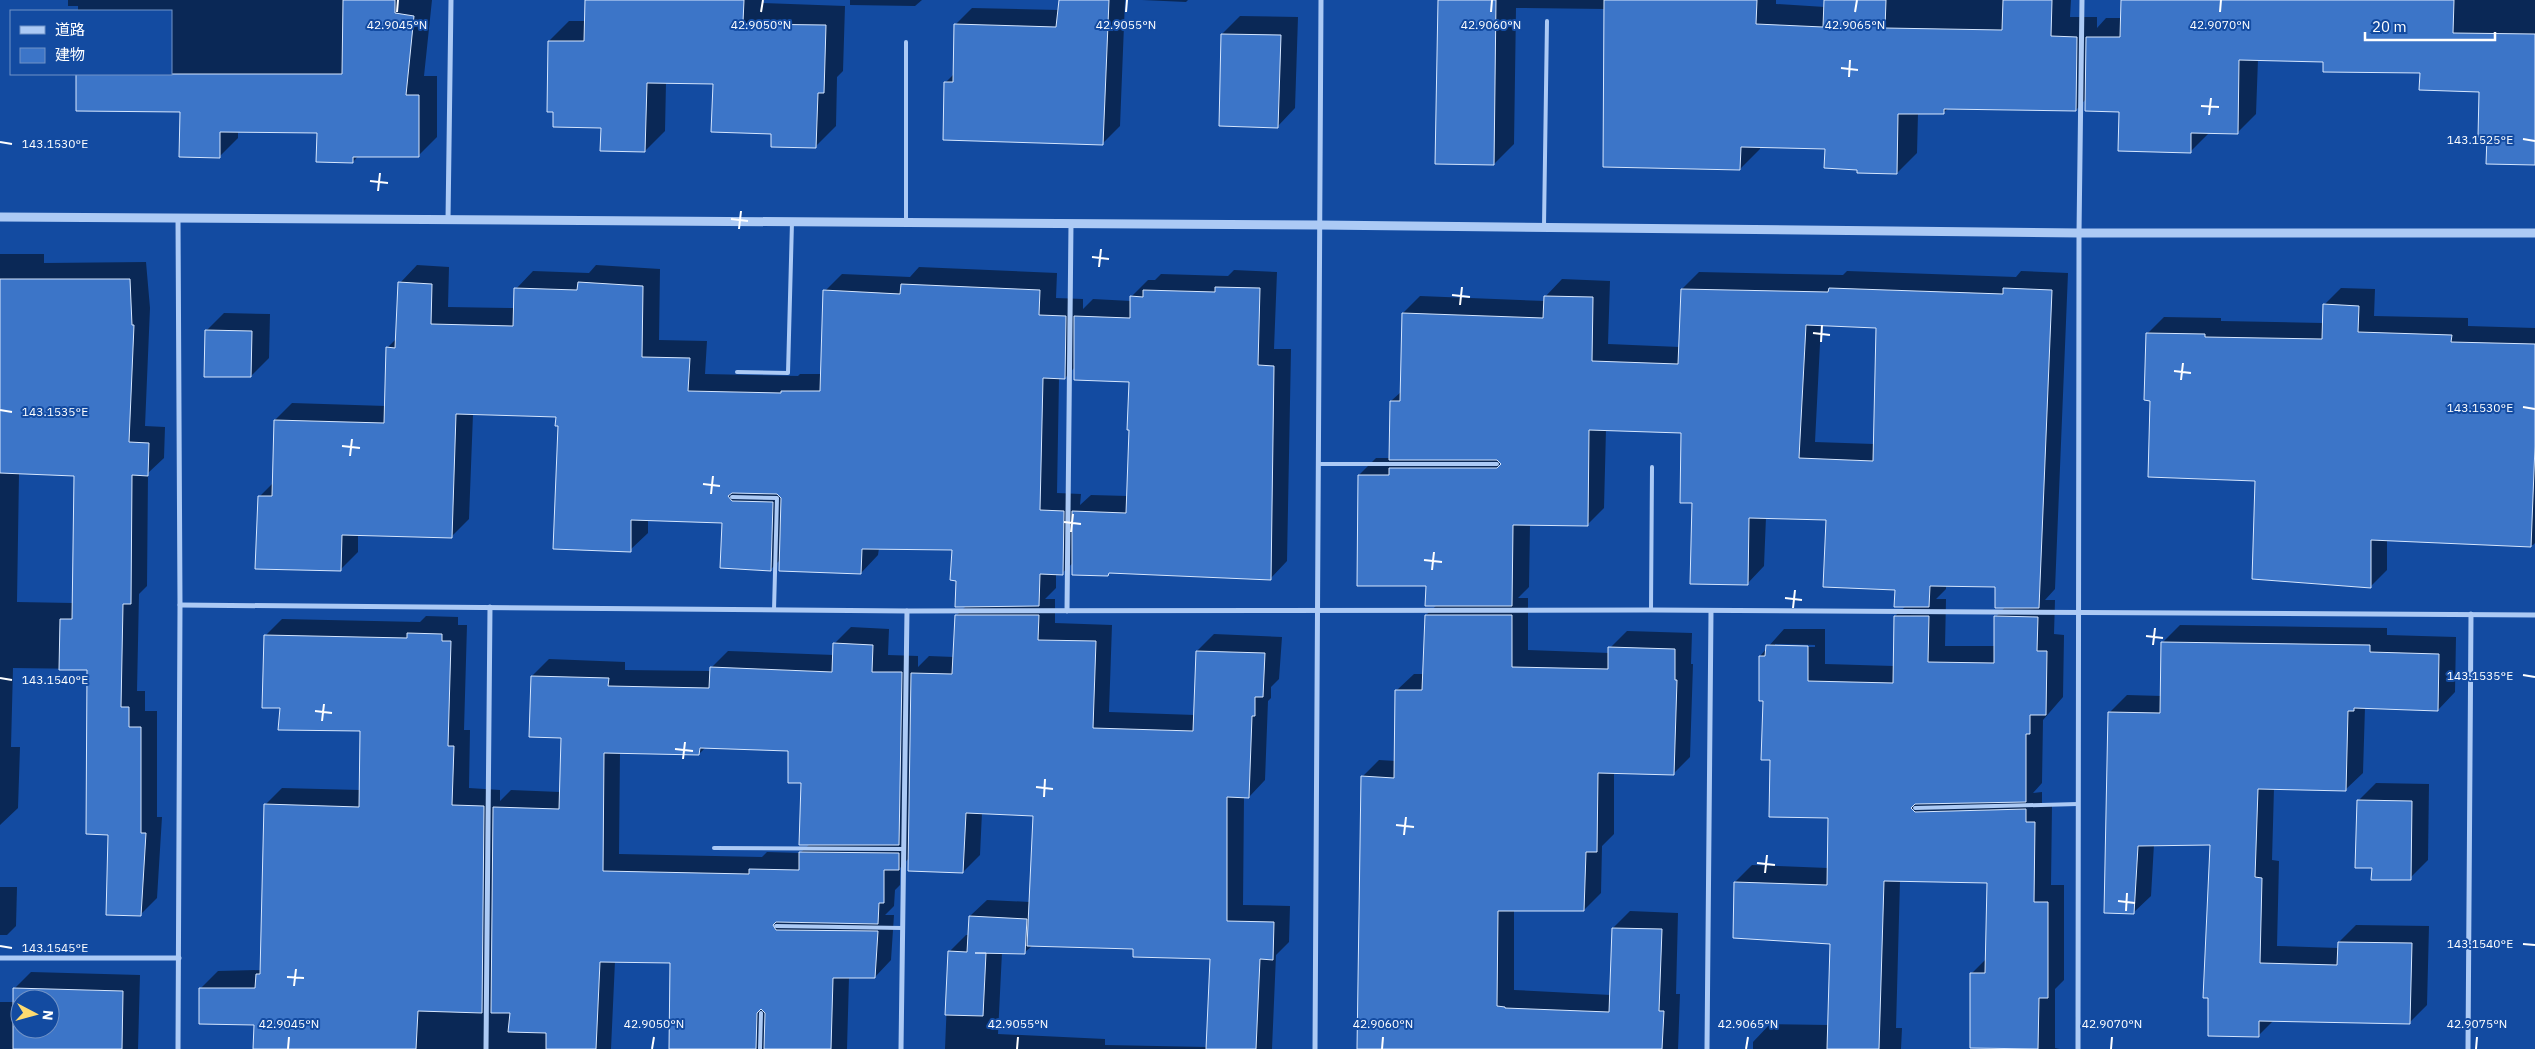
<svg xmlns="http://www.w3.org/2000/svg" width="2535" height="1049" font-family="'IBM Plex Sans','Noto Sans JP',sans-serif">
<rect width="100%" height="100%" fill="#134ba1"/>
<g fill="#0007" fill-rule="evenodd">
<polygon points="68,0 432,0 424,76 437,76 437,137 418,156 359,155 353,162 318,132 238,131 238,138 219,157 181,111 77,109 77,74 171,74 171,11 78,11 78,6 68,6"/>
<polygon points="586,0 763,0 763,3 845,6 843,71 837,77 836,126 816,146 772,133 714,83 666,82 665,131 645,151 602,126 549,41 569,21 585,21"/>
<polygon points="850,0 922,0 915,6 850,5"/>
<polygon points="1059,0 1125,0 1120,126 1103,143 946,82 954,74 955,25 972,8 1059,10"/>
<polygon points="1142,0 1188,0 1186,2"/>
<polygon points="1439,0 1776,0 1776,4 1825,7 1825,0 2071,0 2070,17 2097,17 2097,28 2106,18 2122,18 2122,0 2535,0 2535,164 2488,135 2480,91 2421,72 2324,61 2258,59 2256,114 2237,133 2210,132 2190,152 2120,111 2086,99 2076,110 1949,108 1943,113 1918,113 1917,153 1897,173 1858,169 1826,148 1760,146 1760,149 1740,169 1605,9 1516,8 1514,144 1494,164"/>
<polygon points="1240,16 1298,17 1295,108 1278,126 1222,34"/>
<path d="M0,254H44V263L146,262L150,308L145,426L165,427L164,458L148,473L147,586L139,594L137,691H145V711H157V817H162L157,898L140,915L109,834L88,669L13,668L11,747H20L18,808L0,825ZM19,473L75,474L73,603L17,602Z"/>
<path d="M417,265L449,267L448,307L515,308L516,289L533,271L589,273L596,265L660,269L659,340L707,341L705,374L798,376L800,374H822L825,291L842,274L910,277L919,267L1057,273L1056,298L1083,299V309L1093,299L1131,301V297L1148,280H1155L1161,274L1228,276L1234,270L1277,272L1274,349H1291L1287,561L1270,579L1110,572L1108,574L1073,563L1062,573H1056V588L1045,599H1055V623L1112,625L1109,712L1195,715L1197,651L1214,634L1282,637L1279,679L1271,687V698L1268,701L1265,780L1249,797L1244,796L1243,905L1290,906L1289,942L1276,955L1272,1049H945L949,952L966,935H970V916L987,900L1030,902L1034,815L982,812L980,855L963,872L909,858L900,868V885L895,890L894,906L885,915H894L891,960L875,977H849L847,1049H671V962L615,961L611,1049H255V1024L201,988L218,971L261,970L266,804L282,788L360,790L361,730L281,707L266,635L282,619L420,622L426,616L458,617V625H467L464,730H470L469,788L500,790V801L511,790L560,792L562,737L532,676L549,659L625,662V670L711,671V668L728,651L834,655V644L851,627L889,629L888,655L918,656V667L929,656L954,657L956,616L967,605L958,580L953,549L879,548L878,555L861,573L780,560L771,569L723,522L648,520V533L630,550L559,425L557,416L473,414L469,519L451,537L358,534V552L340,570L260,496L274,482L275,420L292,403L386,406L387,348L397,338L400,283ZM1075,367L1130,380L1128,496L1091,495L1080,505L1081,494L1057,493L1059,378H1065ZM706,747L790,750L803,782L810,844L800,853L767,852L762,857L619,854L620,752L699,754ZM1033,945L1134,948L1211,957L1208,1047L1105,1045V1039L998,1034L1002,952L1024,953Z"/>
<path d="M1847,271L2016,277L2021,271L2068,273L2055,589L2045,600H2055L2054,634L2064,635L2063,697L2043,720L2042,783L2033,793L2042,792V805H2052L2051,885H2064V980L2055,989V1048L2060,1049H1990L1972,973L1987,958L1988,881L1900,880L1896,1028H1902L1901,1049H1753V1042L1770,1024L1829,1025L1831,942L1735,882L1752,865L1828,868L1829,817L1771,759L1760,656L1784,629H1825V664L1894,666L1895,616L1906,606L1896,589L1827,519L1766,517L1764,566L1747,584L1693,502L1683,432L1606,429L1604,508L1587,525L1530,524L1529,587L1518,598H1528V650L1610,653V648L1627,631L1692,633L1691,664H1693L1690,757L1673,774L1614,772V834L1602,846L1601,893L1584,910L1514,909V990L1611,995L1613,928L1630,911L1678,913L1676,994H1680L1678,1049H1358L1362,777L1379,760L1396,761L1397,690L1414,674H1424L1426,615L1437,605L1427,585L1359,475L1376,458H1391V401L1402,391L1403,313L1420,296L1545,301V297L1562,279L1610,281L1608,344L1680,347L1682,289L1699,272L1843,275ZM1821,324L1877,327L1874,444L1815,442ZM1946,585L1996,586L2006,606L1996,617L1995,646H1945L1946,599H1936L1946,589ZM1775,644L1815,645V647H1775Z"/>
<polygon points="2341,288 2375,289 2374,316 2468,318 2468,326 2535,328 2535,543 2533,545 2387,539 2387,570 2370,587 2257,480 2151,399 2147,334 2164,317 2221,318 2221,321 2323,323 2324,305"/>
<polygon points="224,313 270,314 269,358 251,376 206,331"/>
<polygon points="2180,625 2387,628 2387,635 2456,637 2455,692 2438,710 2365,707 2363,773 2345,790 2274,788 2272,860 2279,861 2277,946 2339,948 2339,942 2356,925 2429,926 2427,1005 2409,1023 2274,1020 2258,1036 2212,844 2154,844 2151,896 2133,913 2110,712 2127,695 2162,696 2162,643"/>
<polygon points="2376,783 2429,784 2428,860 2410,878 2373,867 2358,801"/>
<polygon points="0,887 17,887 16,926 7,935 0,935"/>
<path d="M31,972L140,975L138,1049H0V1002H14V989ZM20,999H50V1029H20Z"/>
</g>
<g fill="#3c75c8" stroke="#d5e6fe" fill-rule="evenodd">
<polygon points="343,0 395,0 395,13 414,16 406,95 419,95 419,157 353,157 353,163 316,162 317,133 220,132 220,158 179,157 180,112 76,111 76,74 342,74"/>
<polygon points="585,0 744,0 743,22 746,24 826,25 824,93 818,93 816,148 771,147 771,134 711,132 713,84 647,83 645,152 600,151 601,128 553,127 553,112 547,112 548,41 584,41"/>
<polygon points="1059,0 1109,0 1103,145 943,140 944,82 953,82 954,24 1056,27"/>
<polygon points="1438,0 1496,0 1494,165 1435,164"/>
<polygon points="1604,0 1757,0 1756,24 1823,27 1824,0 1886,0 1885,28 2002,30 2003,0 2052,0 2051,36 2077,37 2076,111 1944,109 1944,114 1898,114 1897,174 1857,173 1857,170 1824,168 1825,149 1741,147 1740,170 1603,167"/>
<polygon points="2121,0 2454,0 2453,33 2535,34 2535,165 2486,164 2487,137 2478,137 2479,92 2419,90 2420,73 2323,72 2323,62 2239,60 2238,134 2191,133 2191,153 2118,151 2119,112 2085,111 2086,37 2120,37"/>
<polygon points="1221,34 1281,35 1278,128 1219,126"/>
<polygon points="0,279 130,279 132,325 134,325 129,442 149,443 148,476 132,475 131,604 123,604 121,707 129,707 129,727 141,727 141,833 146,833 141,916 106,915 108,835 86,834 87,670 59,670 60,619 72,619 74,476 0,473"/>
<polygon points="398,282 432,284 431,324 513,326 514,288 577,290 578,282 643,286 642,357 690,358 688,391 781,393 781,391 820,391 823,290 900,294 901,284 1040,290 1039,315 1066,316 1065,379 1043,378 1040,510 1064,511 1063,575 1040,574 1039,606 955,607 956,581 950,580 952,550 862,549 861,574 779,571 781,498 777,494 732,493 728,496 732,501 773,502 771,571 720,568 722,523 631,520 631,552 553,549 558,426 555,426 556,417 456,414 452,538 342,535 341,571 255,569 258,496 272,496 274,420 384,423 386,347 395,348"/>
<polygon points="1215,287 1260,288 1258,365 1274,366 1271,580 1109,573 1108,576 1072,575 1072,511 1126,513 1129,430 1127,430 1129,382 1074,380 1074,316 1130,318 1130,296 1143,297 1143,290 1215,292"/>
<path d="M1829,288L2003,294V288L2052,290L2039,608H1995V587L1930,586L1929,607H1894L1895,590L1823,587L1826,520L1749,518L1748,585L1690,584L1692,503H1680L1681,433L1589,430L1588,526L1513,525L1512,606H1425L1426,586H1357L1358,475H1389V468H1497L1501,464L1497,460H1389L1390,401H1400L1402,313L1543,318L1544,296L1593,297L1592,361L1678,364L1681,289L1828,292ZM1806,325L1876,328L1873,461L1799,458Z"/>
<polygon points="2323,304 2359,306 2358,332 2452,335 2451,342 2535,344 2535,446 2531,547 2371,540 2371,588 2252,579 2255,481 2148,477 2150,401 2144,400 2146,333 2205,334 2205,337 2322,339"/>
<polygon points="205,330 252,331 251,377 204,377"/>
<polygon points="955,615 1039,615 1038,640 1096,641 1093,728 1193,731 1196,651 1265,653 1263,697 1255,697 1255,716 1252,716 1249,798 1227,797 1227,921 1274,922 1273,960 1260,959 1256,1049 1206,1049 1210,959 1133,957 1133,949 1027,946 1033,816 966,813 963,873 908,871 911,673 952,674"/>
<polygon points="1425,615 1512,615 1512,667 1608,669 1608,647 1675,649 1675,680 1677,680 1674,775 1598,773 1597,852 1586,852 1584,911 1498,911 1497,1006 1505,1007 1505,1008 1609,1012 1612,928 1662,929 1659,1011 1664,1011 1662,1049 1357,1049 1361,776 1394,778 1395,690 1422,690"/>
<polygon points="1894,616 1929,616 1928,662 1994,663 1994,616 2038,617 2037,651 2047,651 2046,715 2030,715 2030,734 2026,734 2026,802 1915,804 1911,808 1915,812 2026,809 2026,822 2035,822 2034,902 2048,902 2048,998 2039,998 2038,1049 1970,1048 1970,973 1985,973 1987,883 1884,881 1879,1049 1827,1049 1830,944 1733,938 1734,882 1827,885 1828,818 1769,817 1770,760 1761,760 1763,701 1759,701 1759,656 1765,656 1766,645 1808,646 1808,681 1893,683"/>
<polygon points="407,633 442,634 442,641 451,641 448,746 454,746 452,805 484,806 482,1013 418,1011 416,1049 253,1049 254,1025 199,1024 199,988 255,988 256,974 260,974 264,804 359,807 360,731 278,730 280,708 262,708 264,635 407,638"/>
<polygon points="2161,642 2370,645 2370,652 2439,654 2438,711 2354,708 2354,711 2348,711 2346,791 2258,789 2255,877 2262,878 2260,963 2337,965 2338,942 2412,943 2410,1024 2259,1021 2259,1037 2208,1036 2208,998 2203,998 2210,845 2138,846 2134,914 2104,913 2108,712 2160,713"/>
<polygon points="833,643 873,645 872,672 902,672 899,845 799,845 801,783 788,783 788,751 700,748 699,755 604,753 603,871 749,874 749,869 799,870 799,852 899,853 899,870 884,870 884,903 879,903 878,924 776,922 773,925 776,930 878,931 875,978 833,978 831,1049 764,1049 765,1013 761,1009 757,1013 756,1049 669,1049 670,963 600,962 596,1049 546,1049 546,1033 508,1032 510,1013 491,1013 493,807 559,809 561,738 529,737 531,676 609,678 608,686 709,688 710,667 832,672"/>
<polygon points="2357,800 2412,801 2411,880 2371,880 2372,868 2355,868"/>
<polygon points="969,916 1027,919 1025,954 975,953 986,953 983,1016 945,1015 948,951 967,952"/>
<path d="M13,988L123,991L122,1049H13ZM20,999H50V1029H20Z"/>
</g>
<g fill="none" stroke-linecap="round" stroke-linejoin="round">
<g stroke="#accaf5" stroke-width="4">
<polyline points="906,223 906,42"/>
<polyline points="1544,226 1547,21"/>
<polyline points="737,372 788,373 792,222"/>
<polyline points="1319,464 1497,464"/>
<polyline points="732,497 777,498 774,610"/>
<polyline points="1651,610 1652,467"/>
<polyline points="1915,808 2078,804"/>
<polyline points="714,848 904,849"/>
<polyline points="776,926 903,928"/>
<polyline points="760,1049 761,1013"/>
</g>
<g stroke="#accaf5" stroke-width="5">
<polyline points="448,220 451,0"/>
<polyline points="180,605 907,611 1651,610 2535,615"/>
<polyline points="1067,611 1071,224"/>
<polyline points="0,958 179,958"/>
<polyline points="178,1049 180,605 178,218"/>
<polyline points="486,1049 490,607"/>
<polyline points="901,1049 907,611"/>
<polyline points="1315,1049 1321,0"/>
<polyline points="1707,1049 1711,611"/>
<polyline points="2078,1049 2079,233 2082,0"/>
<polyline points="2468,1049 2471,614"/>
</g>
<polyline stroke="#accaf5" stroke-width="9" points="0,217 1319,225 2079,233 2535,233"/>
</g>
<path fill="none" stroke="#fff" stroke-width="2" d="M397,12L398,0M761,12L763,0M1126,12L1127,0M1491,12L1492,0M1855,12L1857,0M2220,12L2221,0M1841,68L1858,70M1849,77L1850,60M2201,106L2219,107M2209,115L2211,98M2523,139L2535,141M0,142L12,144M370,181L388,183M378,191L380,173M731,219L748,221M739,229L741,211M1092,257L1109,259M1099,267L1101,249M1452,295L1470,297M1460,305L1462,287M1813,333L1830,335M1821,342L1822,325M2174,371L2191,373M2181,380L2183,363M2523,407L2535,409M0,410L12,412M342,446L360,448M350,456L352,439M703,484L720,486M711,494L713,476M1064,522L1081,524M1071,532L1073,514M1424,560L1442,562M1432,570L1434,552M1785,598L1802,600M1793,608L1795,590M2146,636L2163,638M2153,645L2155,628M2523,675L2535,677M0,678L12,680M315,711L332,713M322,721L324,704M675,749L693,751M683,759L685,742M1036,787L1053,789M1044,797L1045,779M1396,825L1414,827M1404,835L1406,817M1757,863L1775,865M1765,873L1767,855M2118,901L2135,903M2126,911L2127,893M2523,944L2535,945M0,946L12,948M287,977L304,978M294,986L296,969M288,1049L289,1037M652,1049L654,1037M1017,1049L1018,1037M1382,1049L1383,1037M1746,1049L1748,1037M2111,1049L2112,1037M2476,1049L2477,1037"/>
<g font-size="12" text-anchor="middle" fill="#fff" stroke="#134ba1" stroke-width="4" stroke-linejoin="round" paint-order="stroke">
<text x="397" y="29">42.9045°N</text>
<text x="761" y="29">42.9050°N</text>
<text x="1126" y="29">42.9055°N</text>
<text x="1491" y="29">42.9060°N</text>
<text x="1855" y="29">42.9065°N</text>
<text x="2220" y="29">42.9070°N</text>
<text x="2480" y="144">143.1525°E</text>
<text x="55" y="148">143.1530°E</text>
<text x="2480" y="412">143.1530°E</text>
<text x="55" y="416">143.1535°E</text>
<text x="2480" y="680">143.1535°E</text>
<text x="55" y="684">143.1540°E</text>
<text x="2480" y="948">143.1540°E</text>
<text x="55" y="952">143.1545°E</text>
<text x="289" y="1028">42.9045°N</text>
<text x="654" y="1028">42.9050°N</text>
<text x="1018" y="1028">42.9055°N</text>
<text x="1383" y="1028">42.9060°N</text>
<text x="1748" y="1028">42.9065°N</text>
<text x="2112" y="1028">42.9070°N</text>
<text x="2477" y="1028">42.9075°N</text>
</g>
<rect x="10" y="10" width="162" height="65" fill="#134ba1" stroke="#7193c7"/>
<rect x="20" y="26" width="25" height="8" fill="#accaf5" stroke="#7193c7"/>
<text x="55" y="35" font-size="15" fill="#ffffff">道路</text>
<rect x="20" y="48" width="25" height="15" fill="#3c75c8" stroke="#7193c7"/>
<text x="55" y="60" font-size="15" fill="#ffffff">建物</text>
<g transform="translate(35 1014) rotate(96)"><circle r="24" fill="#134ba1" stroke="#7193c7"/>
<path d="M0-4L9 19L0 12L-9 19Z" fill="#ffdb70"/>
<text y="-8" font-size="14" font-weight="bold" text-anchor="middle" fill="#ffffff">N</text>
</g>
<path d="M2365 32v8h130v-8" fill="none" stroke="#ffffff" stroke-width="2.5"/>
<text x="2372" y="32" font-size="15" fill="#ffffff" stroke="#134ba1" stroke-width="4" paint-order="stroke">20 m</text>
</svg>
